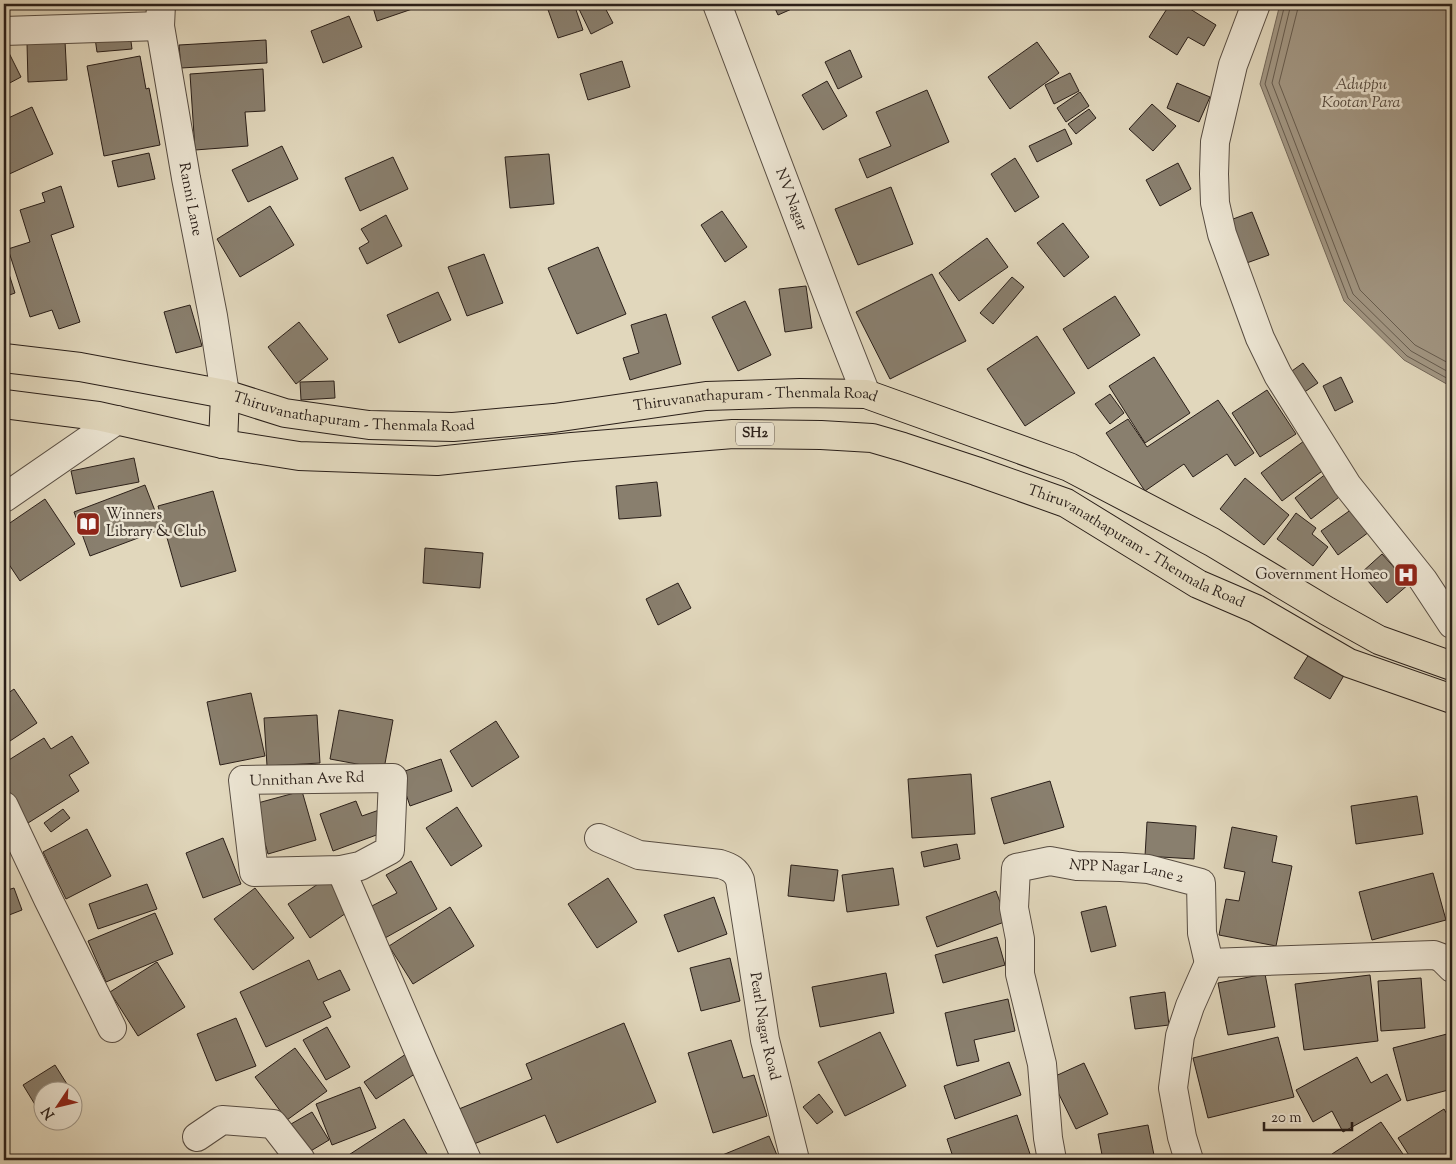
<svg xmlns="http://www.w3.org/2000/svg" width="1456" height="1164" font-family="'Sorts Mill Goudy',serif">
<rect width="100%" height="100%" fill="#e1d7bc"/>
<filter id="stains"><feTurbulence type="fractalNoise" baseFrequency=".004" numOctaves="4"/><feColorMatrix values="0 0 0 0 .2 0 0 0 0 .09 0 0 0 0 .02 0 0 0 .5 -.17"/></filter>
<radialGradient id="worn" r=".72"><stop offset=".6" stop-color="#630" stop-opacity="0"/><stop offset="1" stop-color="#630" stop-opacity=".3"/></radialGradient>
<polygon fill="#a39885" stroke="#73685a" points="1280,4 1452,4 1452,387 1404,360 1344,301 1260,84"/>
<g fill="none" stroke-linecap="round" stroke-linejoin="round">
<g stroke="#665c4f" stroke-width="1">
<polyline points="1285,4 1265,84 1348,298 1407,356 1452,381"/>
<polyline points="1291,4 1272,83 1353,294 1411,351 1452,374"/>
<polyline points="1299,4 1279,83 1360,290 1415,345 1452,365"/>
</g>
</g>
<g fill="#897f6e" stroke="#2a1f19">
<polygon points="372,4 421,4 421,6 377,21"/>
<polygon points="546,4 574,4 583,30 558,38"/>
<polygon points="585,4 603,4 613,23 591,34 578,7"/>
<polygon points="773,4 803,4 778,15"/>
<polygon points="1170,4 1182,4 1216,25 1204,46 1188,37 1177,55 1149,37"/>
<polygon points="349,16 362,47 323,63 311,31"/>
<polygon points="130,34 132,49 97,52 95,38"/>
<polygon points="266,40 267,63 181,68 179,45"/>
<polygon points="65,41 67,80 28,82 27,43"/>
<polygon points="1037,42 1059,73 1010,109 988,77"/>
<polygon points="4,43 21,77 4,86"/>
<polygon points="850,50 862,77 838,89 825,62"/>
<polygon points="140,56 146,89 149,88 160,145 104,156 87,66"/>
<polygon points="622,61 630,87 588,100 580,74"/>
<polygon points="263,69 265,111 245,112 248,146 195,150 190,74"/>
<polygon points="1070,73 1079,91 1054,104 1045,85"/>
<polygon points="827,81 847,116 823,130 802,95"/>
<polygon points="1177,83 1210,97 1199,122 1167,108"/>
<polygon points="927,90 949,142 867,178 859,159 891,146 876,112"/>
<polygon points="1080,92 1089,106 1066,122 1057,108"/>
<polygon points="1152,104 1176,126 1153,151 1129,129"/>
<polygon points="32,107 53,154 5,176 4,173 4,120"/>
<polygon points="1089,109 1096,118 1076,134 1068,124"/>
<polygon points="1065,129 1072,144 1037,162 1029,146"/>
<polygon points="282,146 298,179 248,202 232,170"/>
<polygon points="149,153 155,179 118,187 112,161"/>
<polygon points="549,154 554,204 510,208 505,157"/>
<polygon points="393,157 408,189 360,211 345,178"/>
<polygon points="1015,158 1039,197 1015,212 991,174"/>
<polygon points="1178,163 1191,189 1160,206 1146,180"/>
<polygon points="61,186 74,227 51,235 80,322 59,329 52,310 30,317 8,249 30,242 20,210 45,202 42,193"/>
<polygon points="891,187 913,244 858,265 835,209"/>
<polygon points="270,206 294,245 240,277 217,239"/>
<polygon points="722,211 747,247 725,262 701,225"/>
<polygon points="1252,212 1269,255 1241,265 1225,222"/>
<polygon points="386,215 402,246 367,264 359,248 369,242 361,229"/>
<polygon points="1063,223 1089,257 1064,277 1037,243"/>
<polygon points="987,238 1008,267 959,301 939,273"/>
<polygon points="598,247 626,314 577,334 548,268"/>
<polygon points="484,254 503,303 467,316 448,267"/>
<polygon points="4,258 15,293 4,297"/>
<polygon points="932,274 966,341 890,379 856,312"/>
<polygon points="1012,277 1024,287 993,324 980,313"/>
<polygon points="806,286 812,328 785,332 779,289"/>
<polygon points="438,292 451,320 399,343 387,315"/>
<polygon points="1115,296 1140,335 1088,369 1063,329"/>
<polygon points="745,301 771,355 738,371 712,317"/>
<polygon points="190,305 202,346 176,353 164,312"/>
<polygon points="666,314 681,364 630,380 623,358 639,353 631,325"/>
<polygon points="299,322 328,359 296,384 268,347"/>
<polygon points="1037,336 1075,393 1025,426 987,369"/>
<polygon points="1154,357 1190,413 1145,443 1109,386"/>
<polygon points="1303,363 1318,383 1300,395 1285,376"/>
<polygon points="1341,377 1353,402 1335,411 1323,386"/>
<polygon points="334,381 335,398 301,400 300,382"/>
<polygon points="1267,390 1296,434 1260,457 1232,413"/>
<polygon points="1110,394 1124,413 1110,424 1095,404"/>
<polygon points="1218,400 1254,453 1235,466 1227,454 1193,477 1184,464 1145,491 1106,433 1128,419 1147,447"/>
<polygon points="1304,441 1325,469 1282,501 1261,473"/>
<polygon points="134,458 139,482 76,494 71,471"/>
<polygon points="1327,473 1343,494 1311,519 1295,498"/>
<polygon points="1245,478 1289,515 1264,545 1220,509"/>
<polygon points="657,482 661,516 619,519 616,486"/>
<polygon points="145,485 162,529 90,556 74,512"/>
<polygon points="213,491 236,571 181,587 158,506"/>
<polygon points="45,499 75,544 20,581 4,557 4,527"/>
<polygon points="1352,509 1369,532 1338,555 1321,531"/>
<polygon points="1296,513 1316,528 1312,534 1328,547 1313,566 1277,539"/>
<polygon points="425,548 483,553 480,588 423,583"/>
<polygon points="1382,554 1409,584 1387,603 1361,573"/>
<polygon points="678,583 691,608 658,625 646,599"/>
<polygon points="1311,651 1346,672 1330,699 1294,678"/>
<polygon points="14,689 37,723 4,745 4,696"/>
<polygon points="251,693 265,756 220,765 207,702"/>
<polygon points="339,710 393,720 384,769 330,759"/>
<polygon points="317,715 320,763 267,766 264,718"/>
<polygon points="496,721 519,757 472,787 450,751"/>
<polygon points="72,736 89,763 69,775 79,791 28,823 4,783 4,763 44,738 51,749"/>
<polygon points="441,759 452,791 410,806 399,773"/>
<polygon points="971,774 975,834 912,838 908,779"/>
<polygon points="1050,781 1064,827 1004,844 991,798"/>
<polygon points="302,791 316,840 268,854 254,804"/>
<polygon points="1417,796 1423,834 1356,844 1351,806"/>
<polygon points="356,801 362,816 382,809 390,830 333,851 320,814"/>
<polygon points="457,807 482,846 451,866 426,828"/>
<polygon points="63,809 70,818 51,832 44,823"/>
<polygon points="1147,822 1196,826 1194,859 1145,856"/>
<polygon points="1232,827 1277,836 1272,862 1292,866 1276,946 1219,935 1226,899 1239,901 1245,872 1224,868"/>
<polygon points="87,829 111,876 66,899 43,852"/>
<polygon points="223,838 241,884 203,898 186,853"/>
<polygon points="957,844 960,859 924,867 921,852"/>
<polygon points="411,861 437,909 385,938 368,908 397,893 386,875"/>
<polygon points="791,865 838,870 834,901 788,896"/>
<polygon points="893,868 899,905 847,912 842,875"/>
<polygon points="1433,873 1446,920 1372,940 1359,892"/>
<polygon points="327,878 349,911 310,938 288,904"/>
<polygon points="608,878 637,922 597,948 568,904"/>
<polygon points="147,884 157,909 98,929 89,904"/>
<polygon points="14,888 22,910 4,917 4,891"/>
<polygon points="255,888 294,938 253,970 214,919"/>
<polygon points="996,891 1007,921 937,947 926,917"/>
<polygon points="714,897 727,934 678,952 664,915"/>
<polygon points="1106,906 1116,946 1091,952 1081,912"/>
<polygon points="450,907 474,946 413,984 389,946"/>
<polygon points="155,913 173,954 106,982 88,941"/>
<polygon points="997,937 1005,965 943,983 935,955"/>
<polygon points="730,958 740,1001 701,1011 690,968"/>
<polygon points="309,960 318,980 340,970 350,990 323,1002 331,1017 266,1047 240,992"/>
<polygon points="157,962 185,1007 138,1036 110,992"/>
<polygon points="886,973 894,1013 820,1027 812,987"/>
<polygon points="1265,974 1275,1027 1228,1035 1218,983"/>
<polygon points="1370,975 1378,1041 1304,1050 1295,984"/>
<polygon points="1421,978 1425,1028 1381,1031 1378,981"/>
<polygon points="1165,992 1169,1025 1135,1029 1130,997"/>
<polygon points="1008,999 1015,1031 974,1040 979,1061 957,1066 945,1013"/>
<polygon points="236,1018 256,1066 216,1081 197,1034"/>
<polygon points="624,1023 656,1102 557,1143 545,1115 474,1144 459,1109 532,1079 526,1064"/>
<polygon points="327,1027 350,1067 326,1080 303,1040"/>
<polygon points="880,1032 906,1086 845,1116 818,1062"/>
<polygon points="1447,1034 1452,1052 1452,1089 1407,1101 1393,1048"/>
<polygon points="1278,1037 1294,1097 1208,1118 1193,1058"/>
<polygon points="731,1040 743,1078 754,1075 767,1116 713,1133 688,1053"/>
<polygon points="295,1048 327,1091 287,1120 255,1077"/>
<polygon points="409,1052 421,1070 376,1099 364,1082"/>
<polygon points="1357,1057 1371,1083 1387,1074 1401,1100 1343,1132 1332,1111 1313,1122 1296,1090"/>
<polygon points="1009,1062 1021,1095 955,1119 944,1086"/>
<polygon points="1084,1063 1108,1114 1076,1129 1051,1078"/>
<polygon points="55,1065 72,1092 42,1092 42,1116 23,1085"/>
<polygon points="360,1087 376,1128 332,1145 316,1104"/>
<polygon points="72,1092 78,1102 72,1105"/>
<polygon points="819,1094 833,1112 817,1124 803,1107"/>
<polygon points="1444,1109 1452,1123 1452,1160 1412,1160 1398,1138"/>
<polygon points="312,1112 329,1140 309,1152 291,1124"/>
<polygon points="1017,1115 1032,1160 954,1160 947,1139"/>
<polygon points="404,1119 431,1160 341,1160"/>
<polygon points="1381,1122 1407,1160 1336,1160 1332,1154"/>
<polygon points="1148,1125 1155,1160 1101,1160 1103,1160 1098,1134"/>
<polygon points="769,1136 779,1160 722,1160 720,1156"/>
</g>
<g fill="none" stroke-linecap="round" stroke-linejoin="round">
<defs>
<g id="minor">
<path id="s1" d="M161,4L160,26L186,178L213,316L225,394"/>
<path id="s2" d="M717,4L836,318L866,394"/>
<polyline points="1256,4 1233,65 1215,142 1214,174 1215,203 1222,234 1260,338 1278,375 1347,485 1423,580 1452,624"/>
<polyline points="4,31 160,26"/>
<polyline points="4,498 117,420"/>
<polygon points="393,778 390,850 360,866 341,870 254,872 243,780"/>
<polyline points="4,806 48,899 112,1028"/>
<path id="s3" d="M599,838L639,855L720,864C730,867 736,870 740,880L765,1040L795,1160"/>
<polyline points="341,870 423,1061 467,1160"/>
<polyline points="1209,963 1434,955 1442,958 1452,968"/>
<polyline points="197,1137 222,1120 273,1124 301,1160"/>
<path id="s4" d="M1052,1160L1048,1138L1042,1064L1020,974V939L1014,908L1016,868L1050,861L1077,866L1121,867L1148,869L1201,883L1202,933L1209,963"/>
<polyline points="1189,1160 1182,1137 1173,1088 1180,1036 1190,1006 1209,963"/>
</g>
<g id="major">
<path id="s5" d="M4,358L80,367L225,394L285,413L369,425L453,427L554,418L706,396L800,393L866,394L1069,467L1212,542L1327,611L1379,640L1452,666"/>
<path id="s6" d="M4,404L98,416L223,444L299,456L437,461L572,447L733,434L821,435L872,438L903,447L976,471L1066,503L1198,584L1256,609L1349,663L1452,699"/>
<polyline points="223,444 225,394"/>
</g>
</defs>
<use href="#minor" stroke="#584d42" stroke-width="30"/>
<use href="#major" stroke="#2a1f19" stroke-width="30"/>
<use href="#minor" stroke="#ece5d3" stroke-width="28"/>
<use href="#major" stroke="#e1d7bc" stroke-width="28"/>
</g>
<defs>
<symbol id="library-square" viewBox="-11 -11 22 22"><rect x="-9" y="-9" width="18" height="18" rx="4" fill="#8f2418" stroke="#ece5d3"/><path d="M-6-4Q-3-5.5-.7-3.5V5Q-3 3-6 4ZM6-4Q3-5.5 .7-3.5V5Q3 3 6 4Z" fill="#fff"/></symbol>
<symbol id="hospital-square" viewBox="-11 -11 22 22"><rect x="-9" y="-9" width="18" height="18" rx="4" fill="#8f2418" stroke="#ece5d3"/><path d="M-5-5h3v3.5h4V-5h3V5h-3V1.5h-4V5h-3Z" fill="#fff"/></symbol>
</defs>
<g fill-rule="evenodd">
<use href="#library-square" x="74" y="510" width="28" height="28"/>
<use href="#hospital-square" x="1392" y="561" width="28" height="28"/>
</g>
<g text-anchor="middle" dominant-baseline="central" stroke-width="5" stroke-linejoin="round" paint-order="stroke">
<rect fill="#ece5d3" stroke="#645a51" stroke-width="1" x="736" y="422.5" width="38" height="23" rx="4"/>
<g font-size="14" font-weight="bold" fill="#2a1f19">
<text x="755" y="434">SH2</text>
</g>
<g font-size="15" fill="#2a1f19" stroke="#ece5d3">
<text stroke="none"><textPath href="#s1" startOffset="198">Ranni Lane</textPath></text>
<text stroke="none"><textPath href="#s2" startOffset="209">NV Nagar</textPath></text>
<text stroke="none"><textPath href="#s5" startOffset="760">Thiruvanathapuram - Thenmala Road</textPath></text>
<text stroke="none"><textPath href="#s5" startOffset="355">Thiruvanathapuram - Thenmala Road</textPath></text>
<text stroke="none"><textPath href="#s6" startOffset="1161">Thiruvanathapuram - Thenmala Road</textPath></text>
<text transform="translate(307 780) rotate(-2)">Unnithan Ave Rd</text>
<text stroke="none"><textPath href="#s4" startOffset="408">NPP Nagar Lane 2</textPath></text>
<text stroke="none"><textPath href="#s3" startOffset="300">Pearl Nagar Road</textPath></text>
</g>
<g font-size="15" fill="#2a1f19" stroke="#ece5d3" text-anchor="start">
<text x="106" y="515">Winners<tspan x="106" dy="17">Library &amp; Club</tspan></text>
<text x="1388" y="575" text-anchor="end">Government Homeo</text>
</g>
<g font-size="16" font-style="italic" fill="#54493f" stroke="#ece5d3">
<text x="1361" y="85">Aduppu<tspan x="1361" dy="18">Kootan Para</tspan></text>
</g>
</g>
<rect width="1456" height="1164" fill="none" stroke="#e1d7bc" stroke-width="20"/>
<rect x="5" y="5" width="1446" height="1154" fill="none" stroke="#2a1f19" stroke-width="2.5"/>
<rect x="10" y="10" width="1436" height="1144" fill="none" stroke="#2a1f19"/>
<g transform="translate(58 1106) rotate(235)"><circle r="24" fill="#ece5d3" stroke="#9e9689"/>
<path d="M0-4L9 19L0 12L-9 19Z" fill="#8f2418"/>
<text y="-8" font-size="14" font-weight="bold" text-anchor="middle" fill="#2a1f19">N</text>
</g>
<path d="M1264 1122v8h88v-8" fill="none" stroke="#2a1f19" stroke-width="2.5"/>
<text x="1271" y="1122" font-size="15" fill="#2a1f19" stroke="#ece5d3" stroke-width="4" paint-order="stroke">20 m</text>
<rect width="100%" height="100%" filter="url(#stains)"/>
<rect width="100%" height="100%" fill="url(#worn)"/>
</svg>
